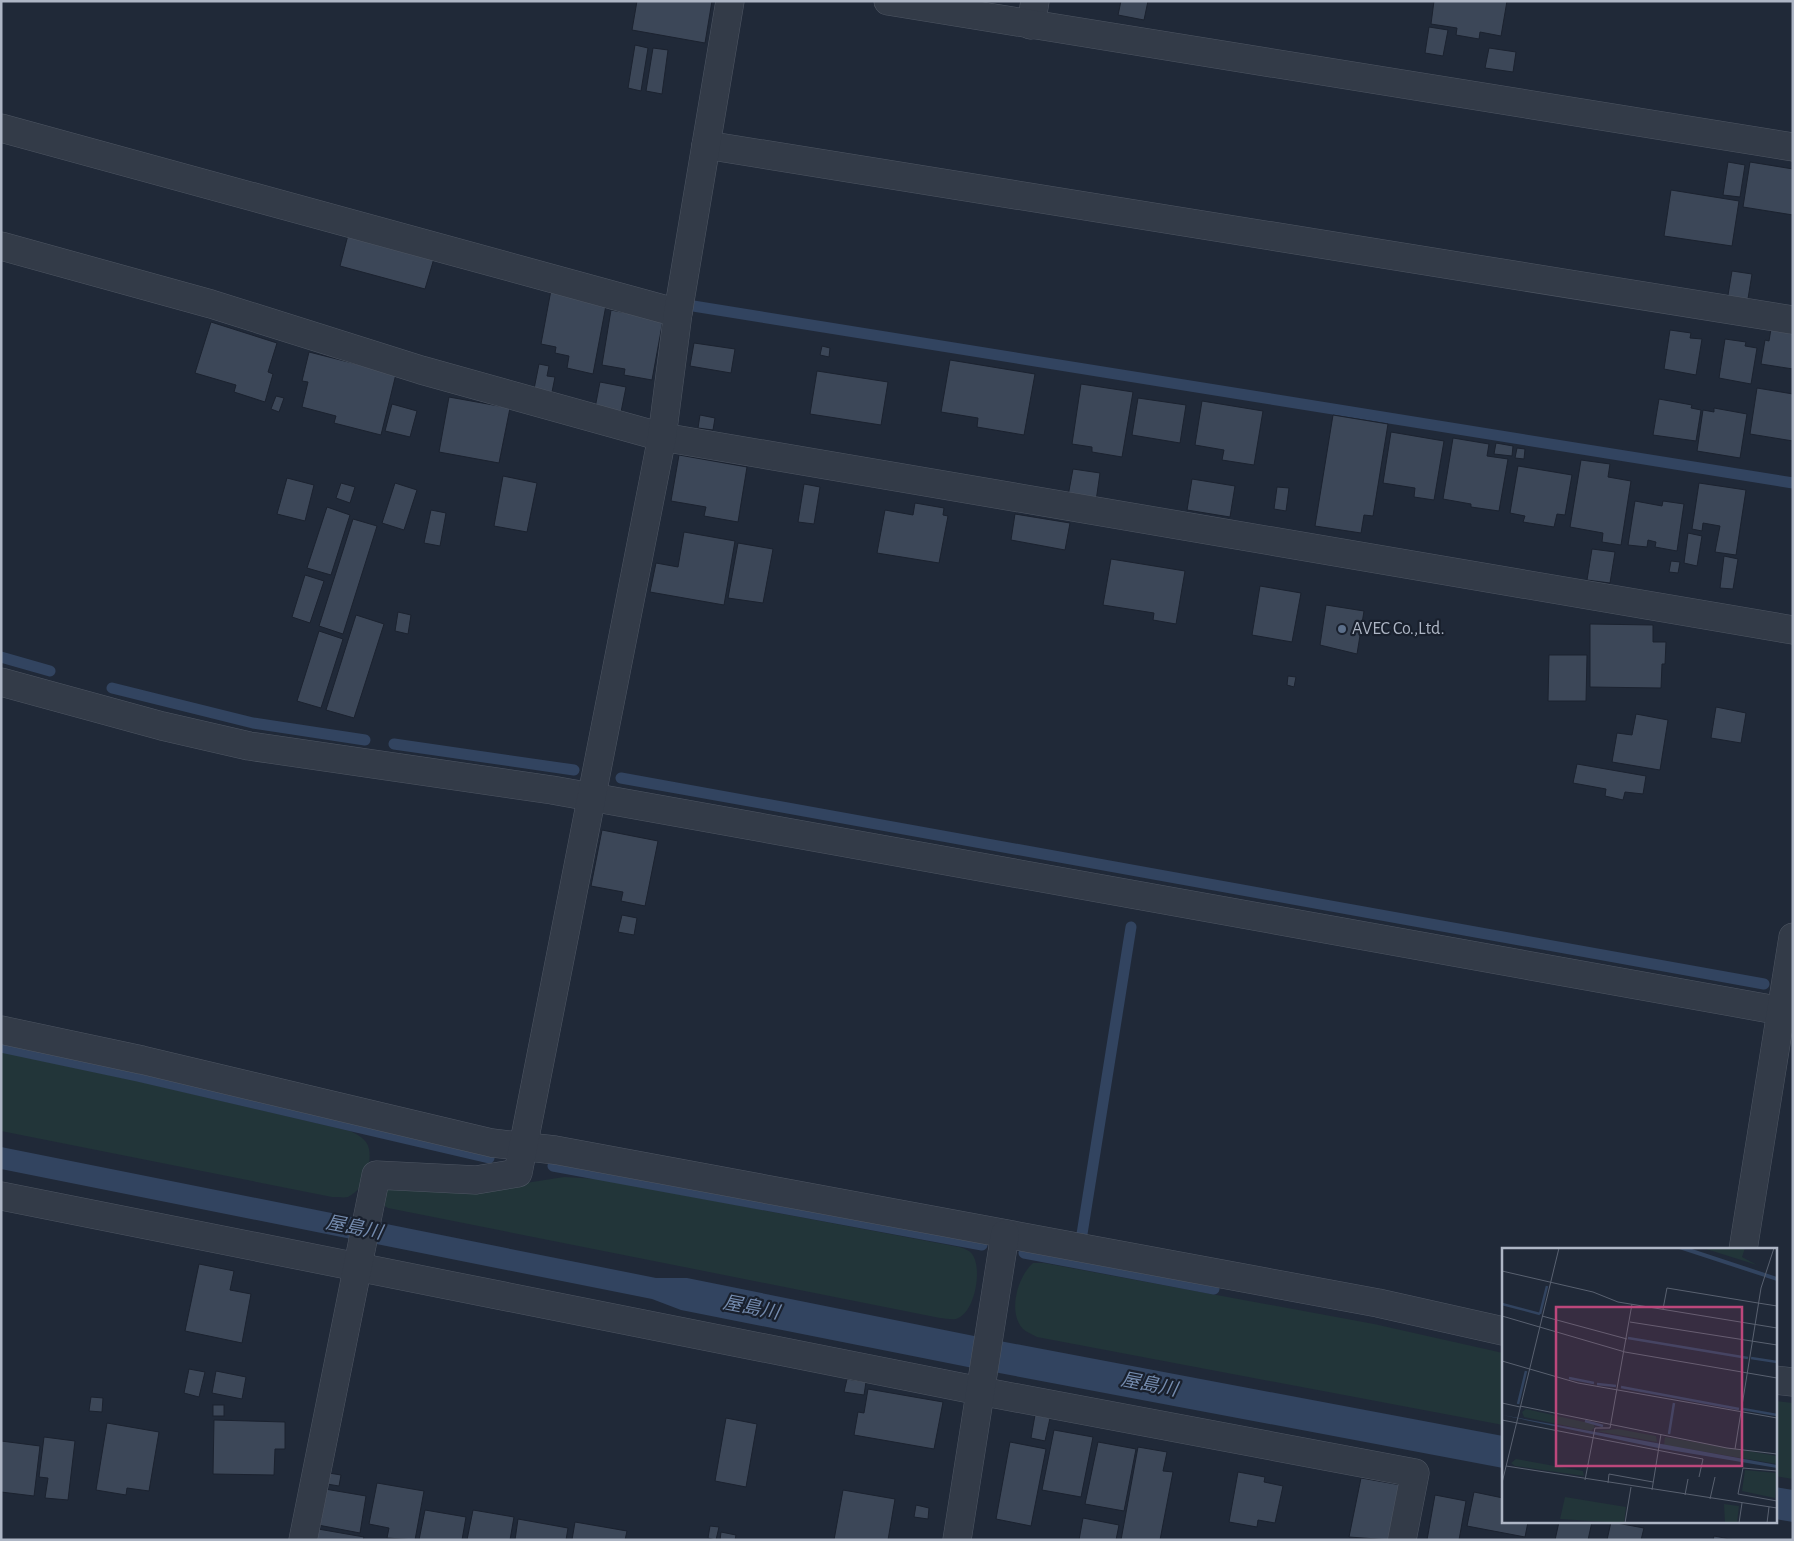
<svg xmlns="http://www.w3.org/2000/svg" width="1794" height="1541" font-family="'Alegreya Sans','Noto Sans JP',sans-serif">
<rect width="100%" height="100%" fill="#202938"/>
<g fill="#223539">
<path d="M1,1052L137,1081L350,1131C358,1135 367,1139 369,1149C372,1165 364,1190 348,1197C344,1198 337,1197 332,1197L1,1131Z"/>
<path d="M564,1177L598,1179L959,1247C963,1248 969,1250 972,1254C983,1268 975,1314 956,1319C951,1320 945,1318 940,1318L388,1208L383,1205L387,1188L500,1187Z"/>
<path d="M1033,1263H1044L1374,1324L1503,1353V1425L1037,1337C1032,1334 1026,1332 1023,1329C1007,1312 1018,1276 1033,1263Z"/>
<polygon points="1775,1401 1793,1403 1793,1479 1775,1476"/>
</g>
<g fill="#324460">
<polygon points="1,1147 656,1278 687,1278 984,1338 1503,1436 1503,1468 978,1369 681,1310 652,1299 1,1169"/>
<polygon points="1775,1487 1793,1490 1793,1522 1775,1519"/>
</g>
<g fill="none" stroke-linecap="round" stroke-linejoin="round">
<g stroke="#324460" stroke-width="11">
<polyline points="687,305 1793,483"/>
<polyline points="1,657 50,671"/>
<polyline points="112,688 253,723 365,740"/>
<polyline points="394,744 574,770"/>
<polyline points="621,778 1764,984"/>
<polyline points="1,1047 138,1076 489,1158"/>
<polyline points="553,1166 982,1245"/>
<polyline points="1082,1234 1131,927"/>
<polyline points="1024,1253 1214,1289"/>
</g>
</g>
<g fill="#3c4758" stroke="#1b222f">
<polygon points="637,1 712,1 705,43 632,30"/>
<polygon points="1121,1 1148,1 1144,20 1118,15"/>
<polygon points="1434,1 1507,1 1501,36 1480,32 1479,39 1456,35 1457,28 1431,24"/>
<polygon points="1429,27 1448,30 1443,56 1425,53"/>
<polygon points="635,45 648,48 641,91 628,88"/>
<polygon points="653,48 668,50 662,94 646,91"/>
<polygon points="1489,48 1516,52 1513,72 1485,68"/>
<polygon points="1728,162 1745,165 1740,197 1723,195"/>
<polygon points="1750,162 1793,169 1793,215 1743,207"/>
<polygon points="1671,190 1739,201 1732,246 1664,236"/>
<polygon points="349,231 435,255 425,289 340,266"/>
<polygon points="1732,271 1752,274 1747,305 1727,301"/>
<polygon points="551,290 607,300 593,374 567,368 569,356 555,353 556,347 541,344"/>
<polygon points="611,310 663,320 652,380 624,375 625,369 602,365"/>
<polygon points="211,322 277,343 268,372 273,374 265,402 234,392 236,385 195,373"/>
<polygon points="1771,329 1793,333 1793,369 1761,364 1765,340 1769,341"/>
<polygon points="1670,330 1691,333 1690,338 1702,339 1696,375 1664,369"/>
<polygon points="1725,339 1746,342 1745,346 1757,348 1751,384 1719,378"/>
<polygon points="694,343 735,349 731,373 690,366"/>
<polygon points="822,346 830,348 829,357 820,355"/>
<polygon points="309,352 396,374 381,435 334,423 336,416 302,407 308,382 302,381"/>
<polygon points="950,360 1035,374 1024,435 977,427 978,418 941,412"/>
<polygon points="539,364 549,366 547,376 555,377 552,392 534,389"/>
<polygon points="817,371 888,382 881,425 810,414"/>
<polygon points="600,382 626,387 621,412 595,408"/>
<polygon points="1081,384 1133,392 1122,457 1092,452 1092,447 1072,444"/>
<polygon points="1757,388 1793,394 1793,441 1750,434"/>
<polygon points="276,396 284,398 279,412 271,409"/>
<polygon points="449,397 510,408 499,463 439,452"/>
<polygon points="1138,398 1186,405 1180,443 1132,435"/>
<polygon points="1659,399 1692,405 1691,408 1701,410 1696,441 1653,435"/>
<polygon points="1202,401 1263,411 1254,465 1222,460 1224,450 1195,445"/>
<polygon points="392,404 417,411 410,437 385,431"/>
<polygon points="1714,408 1747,414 1740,458 1697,451 1703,410 1714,412"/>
<polygon points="700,415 715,418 713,430 698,428"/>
<polygon points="1333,415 1388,424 1373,516 1364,515 1361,533 1315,526"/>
<polygon points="1391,432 1444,441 1434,500 1414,497 1415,488 1383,483"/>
<polygon points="1453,438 1489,444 1487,456 1508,459 1499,511 1471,507 1471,504 1443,499"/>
<polygon points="1496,443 1513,446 1512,456 1494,454"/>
<polygon points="1517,448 1525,449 1524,459 1515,458"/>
<polygon points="679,455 747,467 738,522 704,516 706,507 671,501"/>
<polygon points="1581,460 1610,464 1608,477 1631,481 1621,545 1602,542 1603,533 1570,527"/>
<polygon points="1518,466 1572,475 1565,515 1557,514 1554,527 1523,522 1525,516 1510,513"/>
<polygon points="1073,469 1100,473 1096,501 1068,496"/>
<polygon points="503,476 537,483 527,532 494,526"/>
<polygon points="287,478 314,485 305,521 277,514"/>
<polygon points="1192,479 1235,486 1230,517 1187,510"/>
<polygon points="341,483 355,487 350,503 336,498"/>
<polygon points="395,483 417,490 404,530 382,523"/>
<polygon points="1699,483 1746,490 1736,555 1715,552 1720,526 1703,523 1702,531 1692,529"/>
<polygon points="804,484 820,487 814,524 798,522"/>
<polygon points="1277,487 1289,488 1286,511 1274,509"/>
<polygon points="1635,501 1662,506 1663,501 1684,504 1677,551 1655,547 1656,542 1648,540 1647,547 1628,545"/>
<polygon points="915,503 944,508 943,515 948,516 939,563 877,553 885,510 913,515"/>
<polygon points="327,507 350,515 331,575 307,568"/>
<polygon points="431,510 446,513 440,546 424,543"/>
<polygon points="1015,514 1070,523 1065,550 1011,540"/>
<polygon points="353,519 377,526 343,634 319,626"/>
<polygon points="684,532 735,541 724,605 650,592 656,563 678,567"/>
<polygon points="1688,533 1702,536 1697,566 1684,563"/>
<polygon points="738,543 773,549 763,603 728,598"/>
<polygon points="1592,549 1615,552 1610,583 1587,580"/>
<polygon points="1724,556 1738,559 1733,589 1720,588"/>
<polygon points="1111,559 1185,571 1176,624 1153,620 1154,613 1103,605"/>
<polygon points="1671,561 1680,562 1678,573 1669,572"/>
<polygon points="305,575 324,581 310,623 292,617"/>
<polygon points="1260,586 1301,593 1292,642 1252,635"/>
<polygon points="1326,605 1364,611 1357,654 1320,645"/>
<polygon points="398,612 411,615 408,634 395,631"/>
<polygon points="356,615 384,624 354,718 326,710"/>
<polygon points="1590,624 1653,625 1653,642 1666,642 1665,664 1662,664 1661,688 1590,687"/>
<polygon points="319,631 343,639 321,708 297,701"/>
<polygon points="1549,655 1587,655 1586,701 1548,701"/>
<polygon points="1288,676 1296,677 1294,687 1287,685"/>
<polygon points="1716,707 1746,713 1741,743 1711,738"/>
<polygon points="1636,714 1668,720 1660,770 1612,762 1617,733 1632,735"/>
<polygon points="1577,764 1646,776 1643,794 1625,792 1623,800 1605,796 1606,789 1573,783"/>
<polygon points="602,830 658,841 645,906 621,901 623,892 591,886"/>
<polygon points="622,915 637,918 634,935 618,932"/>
<polygon points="199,1264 234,1271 230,1290 251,1294 242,1343 185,1331"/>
<polygon points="189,1369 205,1372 199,1397 184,1393"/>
<polygon points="216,1371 246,1377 242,1399 212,1393"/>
<polygon points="847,1379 866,1382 864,1395 844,1392"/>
<polygon points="868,1389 943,1402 934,1449 854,1435 858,1412 864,1413"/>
<polygon points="91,1397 103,1398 102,1412 89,1411"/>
<rect x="213" y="1405" width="11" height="11"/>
<polygon points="1035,1415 1050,1418 1045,1441 1031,1438"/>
<polygon points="726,1418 757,1424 746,1487 715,1481"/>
<polygon points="214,1420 285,1422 285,1449 275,1449 274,1475 213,1474"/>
<polygon points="107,1423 159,1432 149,1491 127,1488 126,1495 96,1490"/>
<polygon points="1054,1430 1093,1437 1081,1497 1042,1490"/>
<polygon points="44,1437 75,1441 68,1500 45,1498 48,1478 39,1477"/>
<polygon points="1,1441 40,1446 34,1496 1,1492"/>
<polygon points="1010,1442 1046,1449 1031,1526 996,1519"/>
<polygon points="1098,1442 1136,1449 1124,1511 1085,1504"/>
<polygon points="1138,1447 1167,1452 1163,1471 1173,1472 1160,1540 1121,1540"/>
<polygon points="1238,1472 1265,1477 1264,1482 1283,1486 1275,1523 1258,1520 1257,1527 1229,1522"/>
<polygon points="329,1473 341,1475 339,1486 327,1484"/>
<polygon points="1361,1478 1401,1485 1391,1540 1349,1537"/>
<polygon points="377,1483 424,1491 415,1540 387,1538 389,1528 369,1524"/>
<polygon points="325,1489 366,1496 360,1533 318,1525"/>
<polygon points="843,1490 895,1499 888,1540 834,1540"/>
<polygon points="1474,1492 1503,1498 1503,1522 1528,1522 1525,1537 1467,1526"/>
<polygon points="1435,1495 1466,1501 1459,1540 1427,1540"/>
<polygon points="916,1505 929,1508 928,1519 914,1517"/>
<polygon points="425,1510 466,1517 462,1540 419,1540"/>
<polygon points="473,1510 514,1517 510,1540 467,1540"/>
<polygon points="1083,1518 1119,1525 1116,1540 1079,1540"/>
<polygon points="518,1519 568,1528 566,1540 515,1540"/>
<polygon points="575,1522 627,1531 625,1540 572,1540"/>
<polygon points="1559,1522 1592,1522 1588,1540 1555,1540"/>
<polygon points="1611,1522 1644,1528 1641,1540 1607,1540"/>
<polygon points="710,1526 719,1527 716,1540 708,1538"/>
<polygon points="318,1529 364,1537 363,1540 316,1540"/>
<polygon points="721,1532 736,1535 735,1540 720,1540"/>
<polygon points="1714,1536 1735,1540 1713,1540"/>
</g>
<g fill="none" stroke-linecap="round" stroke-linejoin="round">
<defs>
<g id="minor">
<polyline points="1031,25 1035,1"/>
<polyline points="1,128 678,313"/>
<polyline points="706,145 1793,320"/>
<polyline points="1,246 211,304 421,370 662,437 1793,630"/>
<polyline points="1,682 162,726 249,746 552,790 1793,1013"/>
<polyline points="1,1030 142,1060 492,1143 555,1150 1378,1303 1503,1331"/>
<polyline points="1,1196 980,1391 1415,1473 1402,1540"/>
<polyline points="1743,1250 1793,937"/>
<polyline points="1775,1380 1793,1382"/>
<polyline points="303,1540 376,1175 476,1180 518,1173 662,437 678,313 730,1"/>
<polyline points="957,1540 1005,1234"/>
</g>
<polyline id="tertiary" points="888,1 1793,147"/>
</defs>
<use href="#minor" stroke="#4e5663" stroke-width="29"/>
<use href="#tertiary" stroke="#4e5663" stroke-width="29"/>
<use href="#minor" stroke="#333b48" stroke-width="28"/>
<use href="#tertiary" stroke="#333b48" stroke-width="28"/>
</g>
<circle fill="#5c6f8a" stroke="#19202d" stroke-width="2" cx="1342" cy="629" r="5"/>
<g text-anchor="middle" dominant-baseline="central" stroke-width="4.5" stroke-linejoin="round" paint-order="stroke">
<g font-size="18" fill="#aeb6c5" stroke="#19202d" text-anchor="start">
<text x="1352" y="629">AVEC Co.,Ltd.</text>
</g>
<g font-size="19" font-style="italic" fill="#748bae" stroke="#19202d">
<text transform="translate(354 1228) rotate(11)">屋島川</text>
<text transform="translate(751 1308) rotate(11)">屋島川</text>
<text transform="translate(1149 1385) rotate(11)">屋島川</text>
</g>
</g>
<g transform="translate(1502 1248)">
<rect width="275" height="275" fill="#202938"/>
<path d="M201,0H243L240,9L255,17ZM24,161L91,176L93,179L89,183L22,169L20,164ZM116,181L154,188L155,194L94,183ZM163,189L275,208V216L162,197ZM14,211L81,223L82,228L13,218L9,215ZM243,222L275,225L273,250L240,243ZM63,249L124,259L122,275L58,271ZM222,256L237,258L235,275H223Z" fill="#223539"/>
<path d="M174,0H187L275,29V33ZM0,167L275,217V220L156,200Z" fill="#324460"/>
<path fill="none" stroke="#324460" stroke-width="2.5" d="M0,56L38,66M38,66L45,38M126,90L246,110M249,110L275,114M67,130L92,135M95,136L114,138M119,139L237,161M16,156L24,123M241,161L275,167M83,173L101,178M167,186L172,155"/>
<path fill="none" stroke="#596170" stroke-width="1" d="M0,23L91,44L116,54L275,80M256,55L275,58M161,61L165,40L256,55M0,68L123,104L275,130M40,68L125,91M128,74L275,97M0,113L76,135L275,170M0,155L18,159M18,158L225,200L275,206M0,172L201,211L197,229M233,201L259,40L272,0M4,218L275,260M275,223L241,220L236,246L275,253M83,232L93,180H108L130,56M0,235L57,0M106,235L107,226L151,234M150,242L159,186M183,247L186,231M208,251L213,229M123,275L129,239M237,275L240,255M265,275L267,259"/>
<path fill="#bc477b" fill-opacity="0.15" stroke="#bc477b" stroke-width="2.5" d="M54,59H240V218H54Z"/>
<rect width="275" height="275" fill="none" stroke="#aeb6c5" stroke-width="2.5"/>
</g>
<rect width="1794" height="1541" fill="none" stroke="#aeb6c5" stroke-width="5"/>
</svg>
